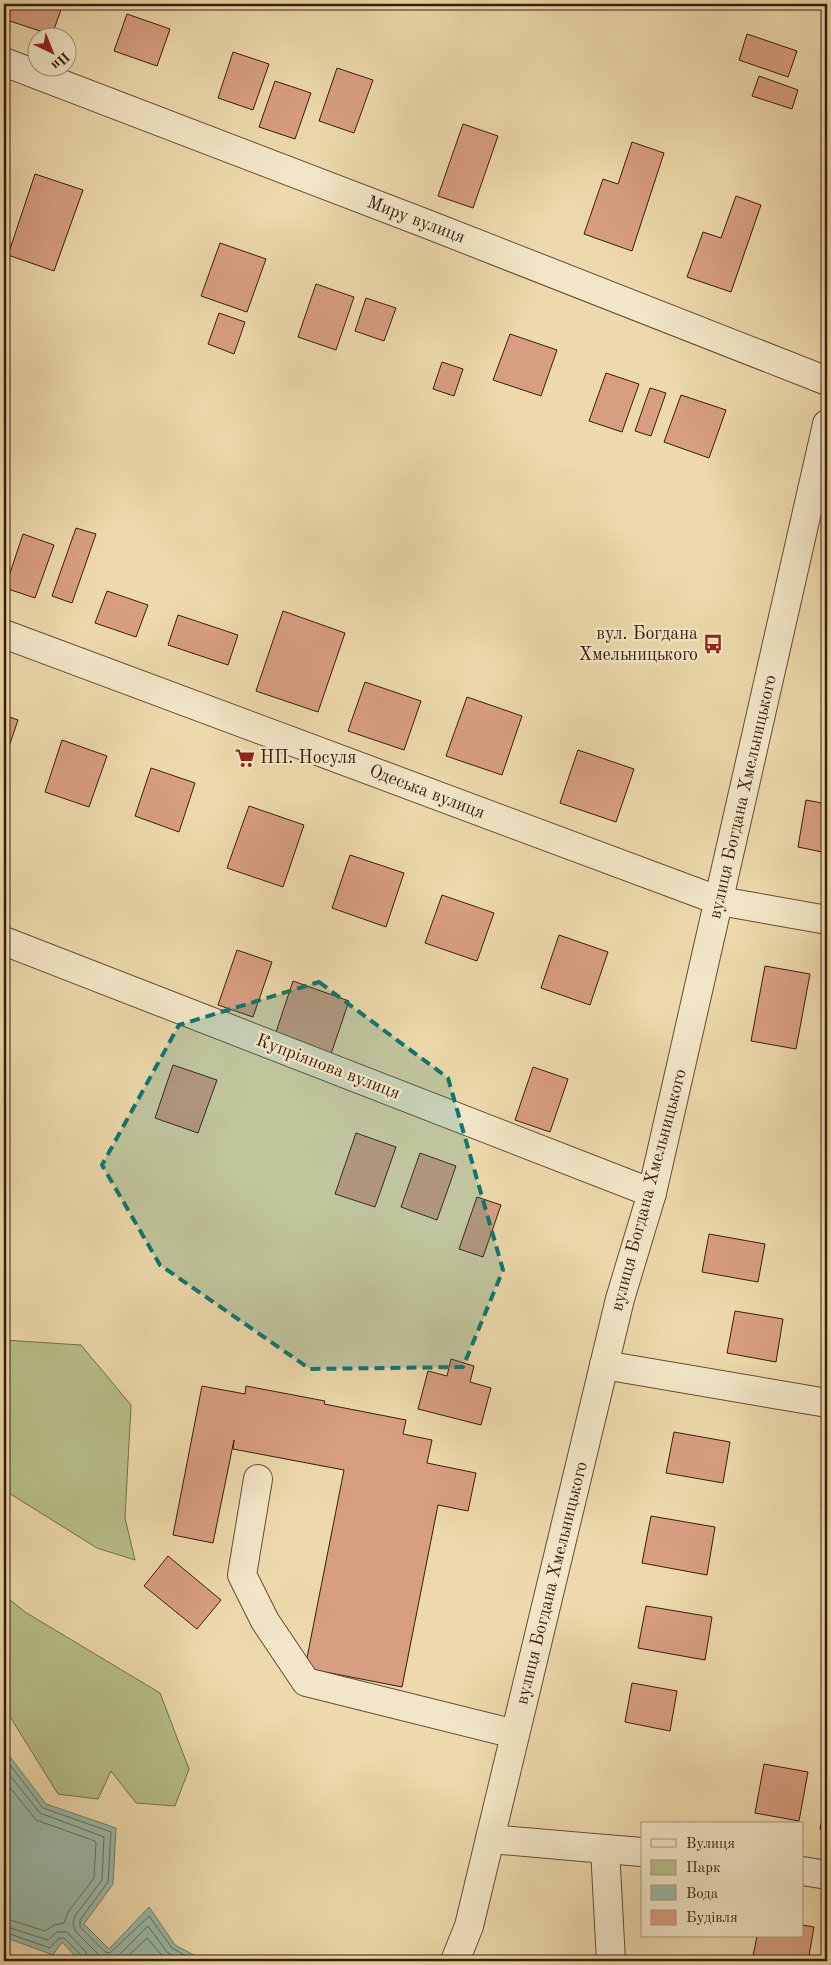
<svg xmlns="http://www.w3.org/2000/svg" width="831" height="1965" font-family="'Old Standard TT',serif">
<rect width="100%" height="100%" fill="#edd9ab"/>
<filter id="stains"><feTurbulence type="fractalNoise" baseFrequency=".004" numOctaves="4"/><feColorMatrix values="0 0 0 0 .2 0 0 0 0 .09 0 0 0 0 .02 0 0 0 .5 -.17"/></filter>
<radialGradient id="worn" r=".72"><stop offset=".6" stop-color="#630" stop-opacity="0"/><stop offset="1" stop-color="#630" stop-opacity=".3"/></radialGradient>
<g fill="#b7bf89" stroke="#786e4a">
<polygon points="4,1340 81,1345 131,1405 125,1518 135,1560 97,1548 4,1490"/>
<polygon points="4,1595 25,1612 160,1693 189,1769 175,1806 136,1803 111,1771 98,1799 58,1794 4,1707"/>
</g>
<polygon fill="#99baa9" stroke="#737b69" points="4,1749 46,1804 116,1828 113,1884 84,1924 109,1949 149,1907 175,1945 205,1961 80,1961 62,1942 53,1955 4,1937"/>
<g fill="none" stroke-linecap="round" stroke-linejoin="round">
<g stroke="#696b5a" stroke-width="1">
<polyline points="4,1757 43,1808 111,1832 108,1882 80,1920 80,1927 105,1952 110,1953 149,1916 172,1948 195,1961"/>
<polyline points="4,1768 40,1813 104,1837 102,1880 75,1916 73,1924 76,1932 100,1956 110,1960 118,1956 148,1926 167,1952 182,1961"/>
<polyline points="4,1780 36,1820 95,1841 96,1843 94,1878 68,1912 64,1923 54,1925 45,1931 4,1918"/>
<polyline points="4,1926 48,1940 57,1932 67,1932 86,1952 89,1961"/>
<polyline points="4,1932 50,1948 58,1939 64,1938 82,1956 83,1961"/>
<polyline points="123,1961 147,1938 167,1961"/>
</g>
</g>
<g fill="#d89e81" stroke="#391c0a">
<polygon points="4,4 63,4 52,35 4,19"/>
<polygon points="127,14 170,29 157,66 114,51"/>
<polygon points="747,34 797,51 788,77 739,60"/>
<polygon points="233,52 269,64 253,110 218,98"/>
<polygon points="337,68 373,80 354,133 319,121"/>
<polygon points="759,76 798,90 792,109 752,96"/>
<polygon points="275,81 311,93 295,139 259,127"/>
<polygon points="463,124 498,136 473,208 438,196"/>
<polygon points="632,142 664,153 632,251 584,234 603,179 618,184"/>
<polygon points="35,174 83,190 54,271 8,255"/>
<polygon points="736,196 761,205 731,292 687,277 703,232 721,238"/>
<polygon points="220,243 266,259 247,312 201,296"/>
<polygon points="316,284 354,297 336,350 298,337"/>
<polygon points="366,298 396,308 384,341 355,331"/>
<polygon points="219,313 245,322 234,354 208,344"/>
<polygon points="510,334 557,350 541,396 493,380"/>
<polygon points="442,362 463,369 454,396 433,389"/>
<polygon points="606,373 639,384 622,432 589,421"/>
<polygon points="650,388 666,393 651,436 635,431"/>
<polygon points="681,395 726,410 709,458 664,442"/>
<polygon points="76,528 96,534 72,603 52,596"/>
<polygon points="23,534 54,545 35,598 5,588"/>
<polygon points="107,591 148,605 136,637 95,623"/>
<polygon points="283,611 345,633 318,712 256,691"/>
<polygon points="178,615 238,635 228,665 168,645"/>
<polygon points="365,682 421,701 404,750 348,731"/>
<polygon points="467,697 522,716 502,775 446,756"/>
<polygon points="4,715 18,720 4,761"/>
<polygon points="62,740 107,756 89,807 45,792"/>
<polygon points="578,750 634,769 616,822 560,803"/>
<polygon points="151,768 195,783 179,832 135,816"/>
<polygon points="806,800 827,804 827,853 798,847"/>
<polygon points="249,806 304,825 283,887 227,868"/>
<polygon points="350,855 404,873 386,927 332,908"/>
<polygon points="442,895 494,913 477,961 425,943"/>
<polygon points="559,935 608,952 590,1005 541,988"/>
<polygon points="237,950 272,962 253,1017 218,1005"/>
<polygon points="765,966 810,974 796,1049 751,1041"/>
<polygon points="293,981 349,1001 331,1054 275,1035"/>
<polygon points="173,1065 217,1080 198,1133 155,1118"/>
<polygon points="533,1067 568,1079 550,1132 515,1120"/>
<polygon points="356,1133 396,1147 375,1207 335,1194"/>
<polygon points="420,1153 456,1166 437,1220 401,1207"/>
<polygon points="477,1197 501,1205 483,1257 459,1249"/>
<polygon points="709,1234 765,1244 758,1282 702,1272"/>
<polygon points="735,1311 783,1319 776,1362 727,1353"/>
<polygon points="451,1359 474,1366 470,1382 491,1388 481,1425 418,1409 428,1371 447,1376"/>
<polygon points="202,1386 245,1394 246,1386 325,1401 324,1404 406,1420 403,1434 432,1440 427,1463 476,1473 468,1511 438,1505 402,1687 305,1668 344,1470 233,1449 234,1440 213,1543 173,1535"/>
<polygon points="674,1432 730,1442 723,1483 666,1473"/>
<polygon points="827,1472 827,1506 821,1505"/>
<polygon points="651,1516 715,1527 707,1575 642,1563"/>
<polygon points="168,1556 221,1600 197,1629 144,1586"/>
<polygon points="646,1606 712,1617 705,1660 638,1648"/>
<polygon points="632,1683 677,1691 670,1731 625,1722"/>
<polygon points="764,1764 808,1772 799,1821 755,1813"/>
<polygon points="827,1792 827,1830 820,1829"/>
<polygon points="802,1925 814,1927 808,1961 752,1961 757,1936 802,1936"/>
</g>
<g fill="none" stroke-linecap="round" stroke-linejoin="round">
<defs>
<g id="minor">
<polyline points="4,62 427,224 827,381"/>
<polyline points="4,634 720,901 827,920"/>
<polyline points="4,941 652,1193"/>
<polyline points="604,1365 827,1403"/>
<polyline points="258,1479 242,1575 265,1621 306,1682 515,1734"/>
<polyline points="490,1839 605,1849 611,1961"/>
<polyline points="605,1849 642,1852"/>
<polyline points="802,1871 827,1875"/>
<polyline points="455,1961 469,1926 620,1299 652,1193 827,424"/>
</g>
</defs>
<use href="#minor" stroke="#664b32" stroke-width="30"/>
<use href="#minor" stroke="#f3e6c8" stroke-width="28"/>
</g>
<path fill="#0f766e" fill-opacity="0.2" stroke="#0f766e" stroke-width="4" stroke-dasharray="10 6" stroke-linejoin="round" d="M319,982L448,1078L503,1270L463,1367L310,1369L160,1265L102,1165L179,1025Z"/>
<defs>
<symbol id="bus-bare" viewBox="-9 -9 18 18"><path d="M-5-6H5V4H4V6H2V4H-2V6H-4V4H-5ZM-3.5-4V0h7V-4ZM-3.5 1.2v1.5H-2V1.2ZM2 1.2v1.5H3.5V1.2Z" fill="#8f2418" stroke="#f3e6c8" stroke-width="2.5" paint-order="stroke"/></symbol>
<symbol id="supermarket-bare" viewBox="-9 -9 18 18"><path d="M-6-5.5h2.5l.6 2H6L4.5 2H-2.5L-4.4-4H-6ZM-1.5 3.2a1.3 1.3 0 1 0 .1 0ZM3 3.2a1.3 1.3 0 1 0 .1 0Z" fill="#8f2418" stroke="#f3e6c8" stroke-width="2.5" paint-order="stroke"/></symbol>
</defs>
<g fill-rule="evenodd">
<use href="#bus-bare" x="699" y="630" width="28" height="28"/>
<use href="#supermarket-bare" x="231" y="744" width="28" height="28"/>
</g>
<g text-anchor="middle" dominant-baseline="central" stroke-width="4.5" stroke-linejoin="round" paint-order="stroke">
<g font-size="18" fill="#391c0a" stroke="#f3e6c8">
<text transform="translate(416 220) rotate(21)">Миру вулиця</text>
<text transform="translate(427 792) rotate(21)">Одеська вулиця</text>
<text transform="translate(743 797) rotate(-77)">вулиця Богдана Хмельницького</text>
<text transform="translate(328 1067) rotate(21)">Купріянова вулиця</text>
<text transform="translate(649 1190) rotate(-75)">вулиця Богдана Хмельницького</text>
<text transform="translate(552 1583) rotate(-76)">вулиця Богдана Хмельницького</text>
</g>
<g font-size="18" fill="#391c0a" stroke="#f3e6c8" text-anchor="end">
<text x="698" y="634">вул. Богдана<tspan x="698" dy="21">Хмельницького</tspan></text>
<text x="260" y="758" text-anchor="start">НП. Носуля</text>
</g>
</g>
<rect width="831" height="1965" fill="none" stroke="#edd9ab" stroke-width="20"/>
<rect x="5" y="5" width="821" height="1955" fill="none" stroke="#391c0a" stroke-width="2.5"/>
<rect x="10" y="10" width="811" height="1945" fill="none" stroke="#391c0a"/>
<rect x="641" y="1822" width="162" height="115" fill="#f3e6c8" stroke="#a9957c"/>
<rect x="651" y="1839" width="25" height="8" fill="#f3e6c8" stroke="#a9957c"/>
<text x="686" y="1848" font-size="15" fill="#391c0a">Вулиця</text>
<rect x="651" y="1860" width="25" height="15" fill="#b7bf89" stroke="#a9957c"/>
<text x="686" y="1872" font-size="15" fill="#391c0a">Парк</text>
<rect x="651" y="1885" width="25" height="15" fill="#99baa9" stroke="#a9957c"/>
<text x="686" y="1898" font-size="15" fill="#391c0a">Вода</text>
<rect x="651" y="1910" width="25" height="15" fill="#d89e81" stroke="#a9957c"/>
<text x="686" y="1922" font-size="15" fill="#391c0a">Будівля</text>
<g transform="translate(52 52) rotate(137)"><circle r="24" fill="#f3e6c8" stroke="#a9957c"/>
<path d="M0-4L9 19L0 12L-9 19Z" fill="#8f2418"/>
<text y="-8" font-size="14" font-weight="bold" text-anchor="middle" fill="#391c0a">Пн</text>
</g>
<rect width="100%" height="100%" filter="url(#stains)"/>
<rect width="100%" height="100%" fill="url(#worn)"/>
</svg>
